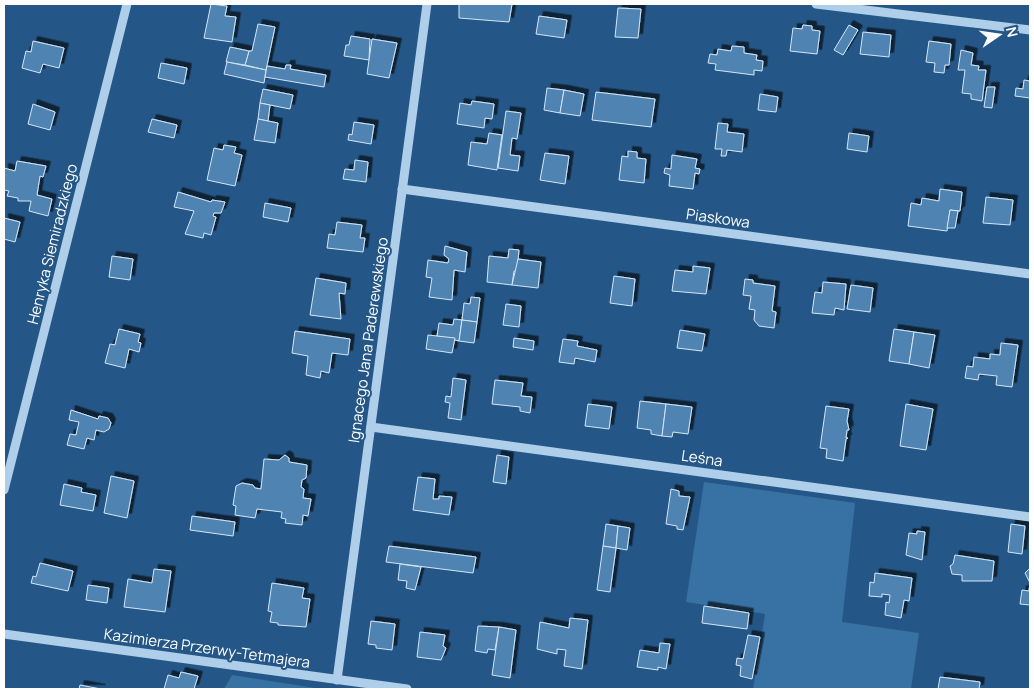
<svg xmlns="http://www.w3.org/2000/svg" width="1034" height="693" font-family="Manrope,sans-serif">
<defs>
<filter id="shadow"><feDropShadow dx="4.5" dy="-4.5" stdDeviation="0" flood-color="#0009"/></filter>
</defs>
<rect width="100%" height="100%" fill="#245787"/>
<g fill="#3871a3">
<polygon points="704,482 855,503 842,622 919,633 911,689 753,689 765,614 686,602"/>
<polygon points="232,675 322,689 224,689"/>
</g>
<g fill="#5083b1" stroke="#d3e6f7" filter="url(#shadow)">
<polygon points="211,4 227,6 225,16 236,17 232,42 204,38"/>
<polygon points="459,4 512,4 509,22 459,18"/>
<polygon points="618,8 641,9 638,38 615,37"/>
<polygon points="539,16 567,20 564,38 536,34"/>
<polygon points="258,24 275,27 266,70 245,65 249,51 252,51"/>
<polygon points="803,25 812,26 812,30 820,31 817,54 790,51 793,28 802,29"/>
<polygon points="849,25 858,30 843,55 834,50"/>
<polygon points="863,32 891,35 889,57 860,54"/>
<polygon points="351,36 370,39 369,60 344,56 346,45 349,45"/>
<polygon points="372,39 397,43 389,78 367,74"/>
<polygon points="33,41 64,48 59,68 43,64 40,73 22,68 26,51 31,52"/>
<polygon points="929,41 951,44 949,65 945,65 944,73 934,72 935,63 926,62"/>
<polygon points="732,46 744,47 744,53 757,55 756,60 763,61 762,71 754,70 754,75 715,70 716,64 708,63 710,54 717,55 718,49 731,51"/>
<polygon points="230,47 249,51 245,65 226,62"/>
<polygon points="961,50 973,53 971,65 979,66 978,70 986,70 982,101 971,99 971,94 962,93 965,70 958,70"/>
<polygon points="227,62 266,70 264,83 224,74"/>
<polygon points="161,63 187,68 184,84 158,78"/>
<polygon points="286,65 291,65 290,69 326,75 324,87 265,77 267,66 285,69"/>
<polygon points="1024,80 1030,81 1030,98 1015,96 1016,88 1023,89"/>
<polygon points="987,87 995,87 992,108 984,107"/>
<polygon points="547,88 564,90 560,113 544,110"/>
<polygon points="263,89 293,95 290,109 260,103"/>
<polygon points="564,90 584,94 580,116 560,113"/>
<polygon points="596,92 655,99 651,127 592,120"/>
<polygon points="760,94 778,97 776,112 758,110"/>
<polygon points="472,101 494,104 492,119 485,118 484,128 457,124 460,103 471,105"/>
<polygon points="260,103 270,105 268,121 258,119"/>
<polygon points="33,104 55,112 50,130 28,124"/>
<polygon points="506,111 521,113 517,139 512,138 510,155 520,156 518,171 498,168"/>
<polygon points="152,119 177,125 174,138 148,132"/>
<polygon points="258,119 278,123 275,143 254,140"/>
<polygon points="354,122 374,125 371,144 348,140 349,134 352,135"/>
<polygon points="718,123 728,124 727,132 744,134 742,152 727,150 726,156 721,156 722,149 715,149"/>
<polygon points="489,133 502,135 497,170 468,165 471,142 487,144"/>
<polygon points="849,133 869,136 867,152 847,149"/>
<polygon points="224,145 236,147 234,153 242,155 235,186 207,180 214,148 223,150"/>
<polygon points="628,151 637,152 637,158 646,159 644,183 619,180 622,156 628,157"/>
<polygon points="545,153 569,156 565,184 540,180"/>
<polygon points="672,155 697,159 695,168 700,169 699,174 695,173 693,189 669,186 670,175 664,173 665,168 671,169"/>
<polygon points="355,160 368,162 366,182 343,179 345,169 354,170"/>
<polygon points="17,161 46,166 43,177 40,176 37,195 52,199 48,216 29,211 31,201 18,201 18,198 7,196 9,191 4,190 4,168 15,171"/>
<polygon points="940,189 962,192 960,211 950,210 947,231 908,226 911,203 921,205 922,198 939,201"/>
<polygon points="178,192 211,202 212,200 225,202 221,213 214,213 213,216 216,217 211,235 204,233 203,238 185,234 194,211 174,207"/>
<polygon points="986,197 1013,200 1010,225 983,223"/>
<polygon points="265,203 291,208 288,222 263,217"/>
<polygon points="950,210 958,211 955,228 947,228"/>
<polygon points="4,218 20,222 15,242 4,239"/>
<polygon points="337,222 362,225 360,238 365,238 363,252 327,248 329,234 335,235"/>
<polygon points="445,246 467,252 465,272 454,270 452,300 429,297 432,278 426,277 428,260 448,263 449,259 444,255"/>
<polygon points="509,249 519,250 517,271 514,271 512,285 487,282 489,256 508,258"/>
<polygon points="112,256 133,259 130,280 109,277"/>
<polygon points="518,259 541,262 538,288 512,285"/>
<polygon points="693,266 710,268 706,294 672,291 675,270 693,272"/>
<polygon points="614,276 635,279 632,306 610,303"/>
<polygon points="316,278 346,283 345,294 339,293 341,319 310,315"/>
<polygon points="745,279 753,280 753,283 775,286 772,311 776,312 774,328 759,326 754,320 755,310 749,309 751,296 743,295"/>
<polygon points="823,282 846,284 844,310 835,308 834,315 812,313 815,292 822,293"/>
<polygon points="851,285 873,288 870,312 847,309"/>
<polygon points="471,297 480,298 477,322 462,320 464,303 470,304"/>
<polygon points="506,304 521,306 519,327 503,325"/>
<polygon points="454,319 462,320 459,341 437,336 439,323 453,325"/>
<polygon points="462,320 477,322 474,343 459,341"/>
<polygon points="119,329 140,334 138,342 141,343 139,352 129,349 125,368 105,363 110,344 115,345"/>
<polygon points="894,329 914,332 909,364 889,361"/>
<polygon points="680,330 705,334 702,351 677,348"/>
<polygon points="295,331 350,339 348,355 332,353 329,373 321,371 320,378 306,375 308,356 292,353"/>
<polygon points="914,332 935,335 929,368 909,364"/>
<polygon points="428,335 455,338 452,353 426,349"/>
<polygon points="514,338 534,341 533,350 513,347"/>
<polygon points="563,339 578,341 577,346 597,350 595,362 575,358 574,364 559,362"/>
<polygon points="1001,343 1018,345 1012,387 996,385 997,376 979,374 978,380 965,378 967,366 973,367 974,357 990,359 990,354 1000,355"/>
<polygon points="453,378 466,380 461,420 448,418 450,403 445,402 446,396 451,397"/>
<polygon points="495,380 523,383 521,396 532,397 530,413 520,411 520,407 492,404"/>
<polygon points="640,401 666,404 662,436 651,434 651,430 637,428"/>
<polygon points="588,404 612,407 609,429 585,426"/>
<polygon points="666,404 692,407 688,434 673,432 672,437 662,436"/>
<polygon points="906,404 933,409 926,450 900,446"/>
<polygon points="826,406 849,409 847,421 849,430 847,430 846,438 848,438 846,439 843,461 826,458 827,449 820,448"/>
<polygon points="71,410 98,419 99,416 108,418 111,423 109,429 104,432 96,430 94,440 87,438 84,449 67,445 70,434 76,435 79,422 69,420"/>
<polygon points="285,455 289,458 289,462 307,465 306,478 302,480 301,487 304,489 303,498 311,499 308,516 303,515 302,525 285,523 286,519 281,518 282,512 257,509 255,518 235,515 236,506 233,505 236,486 242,483 253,485 255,488 261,489 264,459 279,460"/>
<polygon points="497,455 509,457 506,484 493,482"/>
<polygon points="111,476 134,481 127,518 104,513"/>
<polygon points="418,477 435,479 433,499 439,499 439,496 452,497 449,515 413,510"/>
<polygon points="64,484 82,488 81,492 96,495 93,511 60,505"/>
<polygon points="671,489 679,491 679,496 690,497 683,530 677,529 677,526 666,524"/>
<polygon points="192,516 235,522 233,536 190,530"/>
<polygon points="606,524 618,526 616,548 603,546"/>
<polygon points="1011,524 1025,526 1022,554 1008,552"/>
<polygon points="618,526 630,528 627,550 616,548"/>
<polygon points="917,531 925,532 922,560 906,555 909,533 917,534"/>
<polygon points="389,546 476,557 473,573 386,562"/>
<polygon points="603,546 616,548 610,592 597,590"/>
<polygon points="955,555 994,561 992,581 962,581 962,575 952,574 950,566 953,564"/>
<polygon points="40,563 73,571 68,591 31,583 33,576 36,577"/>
<polygon points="400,564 421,567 415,590 406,588 407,581 398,580"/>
<polygon points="1030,568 1030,605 1020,604 1022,590 1029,591 1030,583 1025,573"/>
<polygon points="154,569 171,571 165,612 124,607 128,579 152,583"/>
<polygon points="875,573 912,578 909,601 904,600 901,618 885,615 886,602 889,603 890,595 882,594 882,597 869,596 870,582 874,583"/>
<polygon points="272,583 304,588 302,598 310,599 306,627 278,625 278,623 270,622 272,612 268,611"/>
<polygon points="88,585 109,588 107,603 86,600"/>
<polygon points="704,606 749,613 747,629 702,623"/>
<polygon points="570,618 588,620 582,669 564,666 566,650 557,649 557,654 537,649 540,622 569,628"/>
<polygon points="371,621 395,624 392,650 376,648 376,645 368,644"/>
<polygon points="478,626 499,627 495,650 488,649 487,653 475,651"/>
<polygon points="499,627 516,630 510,678 492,675"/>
<polygon points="420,632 445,635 443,646 446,648 441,660 417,657"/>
<polygon points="748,635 760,637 752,679 740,676 741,666 736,665 737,658 743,659"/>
<polygon points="660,643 670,644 666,669 658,667 658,670 637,667 640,650 659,653"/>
<polygon points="181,672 198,676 194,689 164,689 168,675 179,678"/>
<polygon points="940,677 980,682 979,689 938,689"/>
<polygon points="80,685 101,689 79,689"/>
</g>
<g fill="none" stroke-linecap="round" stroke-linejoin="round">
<g stroke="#aecee9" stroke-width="9">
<polyline points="816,4 1030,30"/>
<polyline points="402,189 1030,274"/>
<polyline points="371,427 1030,517"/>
<polyline points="4,490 127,4"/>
<polyline points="4,634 407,689"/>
<polyline points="337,680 427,4"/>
</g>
</g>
<g text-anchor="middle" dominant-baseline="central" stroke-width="4" stroke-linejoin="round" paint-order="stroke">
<g font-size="15" fill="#fff" stroke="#245787">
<text transform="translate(718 218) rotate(8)">Piaskowa</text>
<text transform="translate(52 244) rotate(-76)">Henryka Siemiradzkiego</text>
<text transform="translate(368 340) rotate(-82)">Ignacego Jana Paderewskiego</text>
<text transform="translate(702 458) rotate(8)">Leśna</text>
<text transform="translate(207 648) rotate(8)">Kazimierza Przerwy-Tetmajera</text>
</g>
</g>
<rect width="1034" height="693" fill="none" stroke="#ffffff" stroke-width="10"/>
<g transform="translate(999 35) rotate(77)" stroke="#245787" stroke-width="4" paint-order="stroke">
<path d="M0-4L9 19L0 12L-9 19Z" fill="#ffffff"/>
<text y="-8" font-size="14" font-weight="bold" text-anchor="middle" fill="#ffffff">N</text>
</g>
</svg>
